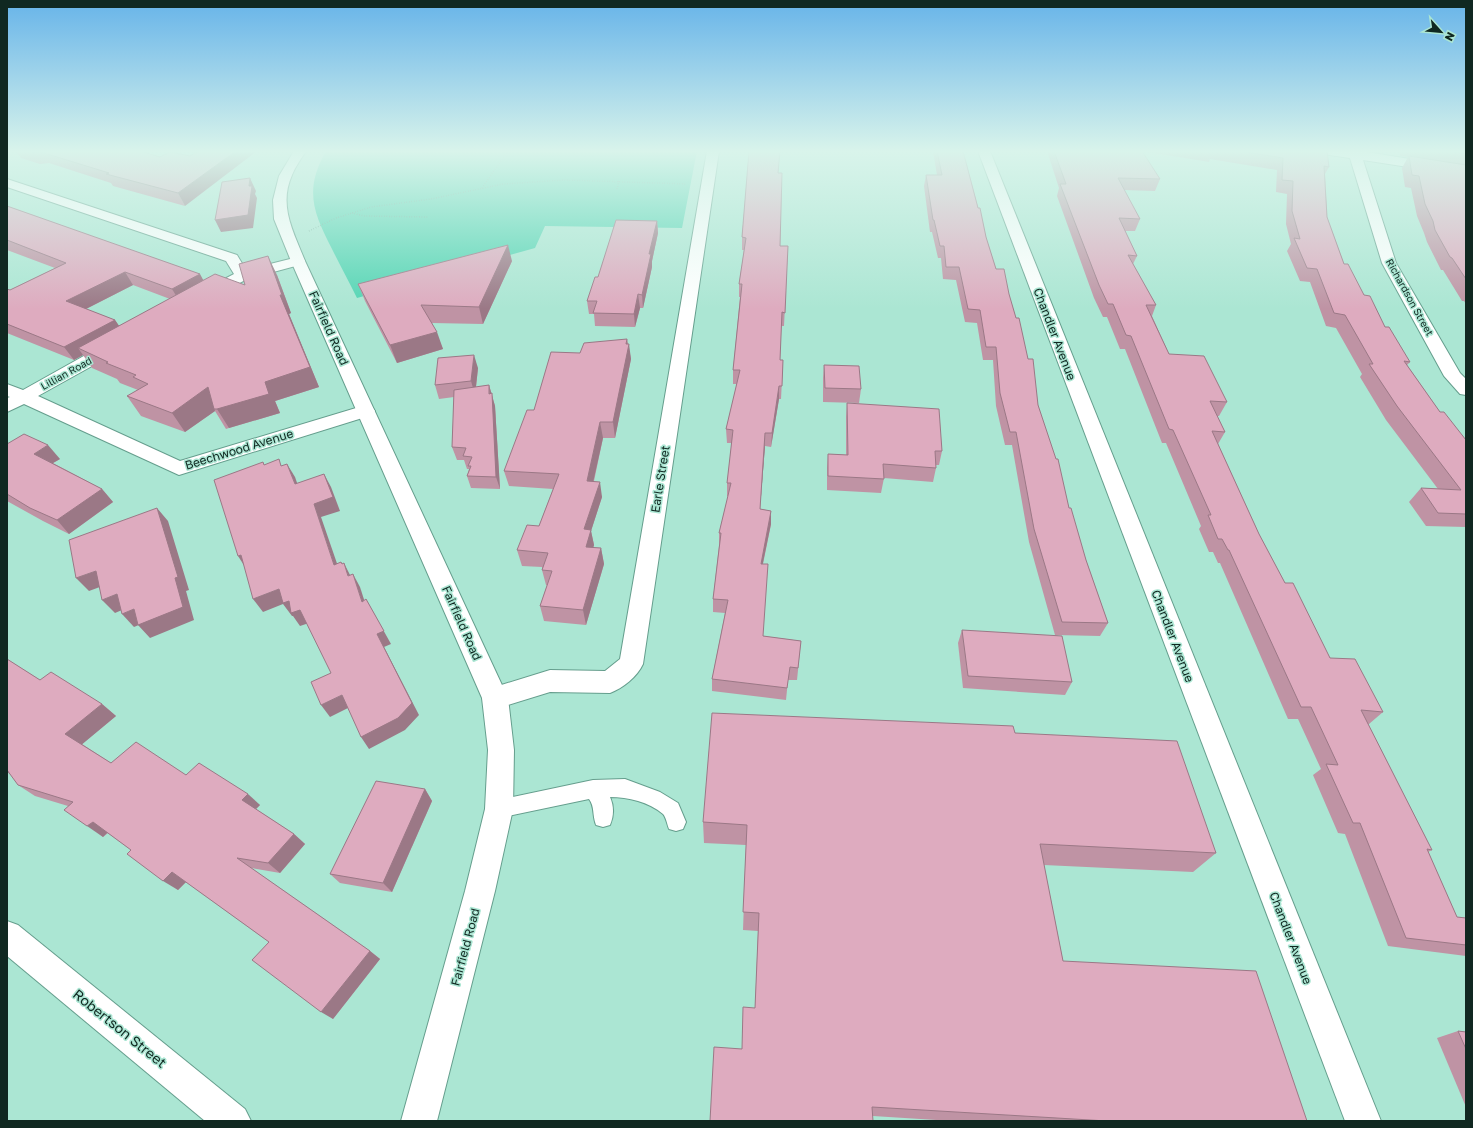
<svg xmlns="http://www.w3.org/2000/svg" width="1473" height="1128" font-family="'Golos Text',sans-serif">
<rect width="100%" height="100%" fill="#abe6d3"/>
<path fill="#53d4b3" d="M326,151H697L682,228L545,226L535,248L357,298C349,282 340,265 332,249C313,212 304,190 326,151Z"/>
<g fill="none" stroke-linecap="round" stroke-linejoin="round">
<defs>
<path id="service" d="M625,779L660,792L678,803L686,822L683,829L676,831L669,829C667,824 666,817 663,814C649,802 628,797 610,797C614,806 614,816 610,825L603,827L596,825C592,815 595,807 589,799L499,818L492,815L490,809L492,803L499,800L593,780Z"/>
<g id="minor">
<path d="M707,151H719L643,664C637,677 623,688 610,693L550,692L495,709L486,706L482,698L486,690L495,687L550,670L605,671L620,659Z"/>
<polygon points="978,151 990,151 1381,1121 1345,1121"/>
<polygon points="1321,151 1360,151 1466,168 1466,176 1363,160 1396,263 1460,373 1466,379 1466,395 1460,394 1444,376 1382,263 1350,158 1323,154"/>
<polygon points="7,179 237,255 246,270 298,257 303,258 305,261 303,264 247,279 212,298 206,300 200,298 198,295 200,292 234,274 226,261 7,187"/>
<polygon points="113,342 119,343 121,347 119,351 38,396 180,461 366,405 372,407 375,411 372,415 179,475 24,404 7,412 7,398 10,397 7,396 7,384 23,390 107,343"/>
</g>
<g id="tertiary">
<path d="M294,151H306C301,159 295,167 292,175C278,206 294,233 305,261L508,698L514,750L513,809L495,891L437,1121H401L465,891L485,809L488,750L482,698L291,261L274,219L273,200L279,176Z"/>
<polygon points="7,921 18,925 245,1109 251,1121 205,1121 7,956"/>
</g>
</defs>
<use href="#service" stroke="#659e8d" stroke-width="2"/>
<use href="#minor" stroke="#659e8d" stroke-width="2"/>
<use href="#tertiary" stroke="#659e8d" stroke-width="2"/>
<g stroke="#75a495" stroke-width="1.5" stroke-dasharray="0.5 2" stroke-linecap="butt">
<polyline points="482,188 508,151"/>
<polyline points="617,189 619,181"/>
<polyline points="352,213 364,216 429,217"/>
<polyline points="309,231 336,218 371,207 431,199 503,184 564,180 687,184"/>
</g>
<use href="#service" fill="#fff" fill-rule="evenodd"/>
<use href="#minor" fill="#fff" fill-rule="evenodd"/>
<use href="#tertiary" fill="#fff" fill-rule="evenodd"/>
</g>
<g fill="#bf93a4" fill-rule="evenodd">
<polygon points="16,151 140,151 160,157 185,206 113,186 111,183 49,163 40,164 21,158"/>
<polygon points="749,151 780,151 778,173 780,246 788,246 784,326 781,326 780,360 783,360 781,399 779,399 771,447 765,446 760,509 771,511 771,524 763,564 763,636 801,641 797,680 788,680 786,700 712,691 712,679 725,613 713,612 713,599 719,546 719,533 728,496 727,496 727,483 732,443 727,443 726,429 737,384 733,384 733,370 740,297 739,297 739,284 744,250 742,250 742,237"/>
<polygon points="933,151 963,151 986,237 996,269 1009,294 1038,405 1069,508 1086,560 1108,623 1100,636 1055,635 1029,542 1012,445 1005,445 996,406 993,360 983,360 977,323 965,322 956,280 943,279 941,258 938,258 932,232 930,232 924,186 926,175 937,175"/>
<polygon points="1047,151 1327,151 1329,167 1325,174 1327,217 1344,264 1385,327 1410,362 1407,365 1440,412 1466,440 1466,527 1426,526 1409,502 1421,488 1438,489 1386,420 1360,377 1362,374 1336,328 1326,326 1310,282 1300,281 1287,251 1291,244 1286,224 1287,194 1276,192 1277,170 1210,159 1209,162 1142,151 1160,179 1155,191 1124,190 1140,219 1135,231 1125,231 1137,256 1133,264 1156,305 1152,316 1169,354 1227,402 1219,416 1217,416 1225,432 1218,444 1259,534 1285,583 1330,658 1383,712 1369,724 1368,724 1432,850 1428,852 1457,917 1466,918 1466,956 1388,946 1345,834 1338,833 1313,775 1321,769 1298,719 1288,719 1220,563 1218,563 1213,552 1209,552 1199,529 1201,526 1166,443 1162,443 1125,349 1120,349 1107,317 1103,317 1094,298 1057,196 1059,188"/>
<polygon points="1400,151 1466,151 1466,304 1464,301 1462,301 1443,270 1441,270 1427,242 1424,233 1417,216 1411,188 1405,187 1402,168 1408,157 1400,156"/>
<path d="M7,206L204,280L245,285L277,275L291,313L289,314L319,387L275,401L280,413L229,428L226,429L215,411L185,432L141,416L127,396L138,390L120,383L117,379L92,368L83,355L74,360L7,333V289L10,290L55,268L7,250ZM133,285L170,299L119,326L115,320L86,309Z"/>
<polygon points="657,221 658,233 652,261 652,267 643,308 640,308 635,327 595,326 594,314 589,314 587,301 598,277"/>
<polygon points="512,261 483,324 432,323 443,349 397,363 365,301 358,284"/>
<polygon points="627,339 631,359 615,438 603,438 594,481 602,497 591,531 594,545 593,548 601,548 604,564 586,625 544,621 540,606 547,585 546,585 542,570 542,567 522,566 517,550 539,526 553,489 509,486 504,471 534,410 580,353"/>
<polygon points="824,365 861,389 859,403 823,402 823,378"/>
<polygon points="478,368 476,387 489,385 495,406 500,489 471,488 467,476 469,469 467,469 464,460 457,460 452,447 454,397 439,399 435,385"/>
<polygon points="847,403 942,451 939,465 936,465 936,468 933,482 884,478 881,493 827,490 827,468 828,454 846,455 846,417"/>
<polygon points="7,444 60,459 53,463 102,489 113,502 69,534 43,521 7,501"/>
<polygon points="962,630 1072,682 1065,695 963,688 958,643"/>
<polygon points="7,659 40,680 102,704 116,716 82,744 111,763 186,775 260,805 256,809 294,834 305,844 280,873 251,868 370,951 380,959 333,1019 269,942 186,882 178,890 131,850 108,833 103,837 68,806 35,796 18,785 11,775 7,772"/>
<polygon points="1015,733 1216,853 1193,872 1044,865 1063,961 1307,1121 952,1121 873,1116 742,1049 755,1008 758,931 743,930 746,845 704,843 703,822"/>
<polygon points="425,789 432,801 392,892 340,883 330,874"/>
<polygon points="1458,1031 1466,1032 1466,1107 1437,1038"/>
</g>
<g fill="#9b7886">
<polygon points="236,151 257,151 185,206 178,193"/>
<polygon points="250,178 256,191 255,194 257,198 253,228 221,232 215,220 249,186"/>
<polygon points="657,221 658,233 652,261 652,267 643,308 642,295 649,254"/>
<polygon points="508,245 512,261 483,324 479,307"/>
<polygon points="268,256 277,275 291,313 289,314 319,387 275,401 280,413 229,428 217,409 265,382 280,295"/>
<polygon points="125,272 133,285 76,314 66,301"/>
<polygon points="200,274 207,287 180,302 172,289"/>
<polygon points="638,294 640,308 635,327 634,314"/>
<polygon points="115,320 124,333 78,348 83,355 74,360 64,347"/>
<polygon points="437,332 443,349 397,363 390,345"/>
<polygon points="627,339 628,349 629,344 631,359 615,438 613,422"/>
<polygon points="474,355 478,368 475,395 471,381"/>
<polygon points="489,385 495,406 500,489 496,477"/>
<polygon points="779,386 779,399 771,447 772,433"/>
<polygon points="208,387 215,411 185,432 172,413"/>
<polygon points="600,422 603,438 590,496 587,481"/>
<polygon points="765,433 765,446 759,522 760,509"/>
<polygon points="48,445 60,459 46,467 34,454"/>
<polygon points="287,464 295,477 302,497 295,484"/>
<polygon points="324,474 331,487 340,511 321,517 342,578 334,565 314,504"/>
<polygon points="600,482 602,497 591,531 594,545 589,562 586,547 584,529"/>
<polygon points="102,489 113,502 69,534 57,520"/>
<polygon points="157,508 168,521 189,590 186,591 194,620 150,638 138,625 175,578"/>
<polygon points="771,511 771,524 760,577 761,564"/>
<polygon points="601,548 604,564 586,625 583,610"/>
<polygon points="241,555 247,570 238,556"/>
<polygon points="341,562 347,574 344,563 351,577 356,589"/>
<polygon points="96,571 108,584 89,591 76,578"/>
<polygon points="353,574 360,587 369,615 362,602"/>
<polygon points="279,589 300,610 309,623 300,626 293,616 292,616 283,604 263,612 253,599"/>
<polygon points="117,594 129,607 115,613 102,600"/>
<polygon points="366,599 391,644 384,647 419,715 405,730 369,749 361,737 377,634"/>
<polygon points="134,609 146,622 134,627 122,614"/>
<polygon points="342,695 350,707 330,717 321,705"/>
<polygon points="102,704 116,716 80,746 65,734"/>
<polygon points="425,789 432,801 392,892 383,883"/>
<polygon points="248,794 260,805 254,811 242,800"/>
<polygon points="93,822 108,832 103,837 87,826"/>
<polygon points="294,834 305,844 280,873 268,863"/>
<polygon points="172,872 186,882 178,890 163,881"/>
<polygon points="370,951 380,959 333,1019 321,1012"/>
</g>
<g fill="#deabbf" stroke="#9b7886">
<polygon points="29,151 140,151 160,157 170,152 190,156 198,151 236,151 178,193 106,174 109,173 41,152 32,152"/>
<polygon points="749,151 780,151 778,173 782,173 780,246 788,246 785,313 782,312 780,360 783,360 782,386 779,386 772,433 765,433 760,509 771,511 761,564 768,564 763,636 801,641 798,668 790,667 787,688 712,679 728,600 713,599 721,533 719,533 731,483 727,483 733,430 726,429 740,370 733,370 742,284 739,284 746,238 742,237"/>
<polygon points="937,151 963,151 978,208 980,208 986,237 996,269 1004,269 1009,294 1016,318 1019,318 1028,359 1033,359 1038,405 1056,459 1058,459 1069,508 1071,508 1086,560 1108,623 1062,622 1034,529 1016,432 1010,432 1000,393 996,347 986,347 980,310 968,309 959,267 946,267 944,246 940,246 934,220 933,220 926,175 942,175"/>
<polygon points="1054,151 1142,151 1160,179 1118,178 1140,219 1119,218 1137,256 1128,255 1156,305 1146,305 1169,354 1204,356 1227,402 1210,401 1225,432 1212,431 1259,534 1285,583 1293,583 1330,658 1355,659 1383,712 1361,710 1432,850 1427,849 1457,917 1466,918 1466,945 1406,938 1360,823 1353,823 1326,764 1338,765 1311,707 1301,707 1229,550 1228,550 1222,539 1218,539 1208,515 1211,515 1173,430 1169,429 1131,336 1126,335 1113,304 1108,304 1099,285 1060,184 1066,184"/>
<polygon points="1239,151 1327,151 1329,167 1324,166 1327,217 1344,264 1348,264 1364,295 1370,296 1385,327 1389,327 1410,362 1404,361 1440,412 1444,412 1466,440 1466,514 1438,513 1421,488 1461,490 1397,406 1369,364 1373,364 1345,315 1334,313 1317,269 1307,268 1294,238 1300,239 1292,211 1293,181 1282,180 1283,158"/>
<polygon points="1450,151 1466,151 1466,154"/>
<polygon points="1409,156 1466,165 1466,279 1452,258 1450,257 1435,230 1433,221 1425,204 1419,176 1412,175"/>
<polygon points="250,178 249,186 252,186 248,215 215,220 222,182"/>
<polygon points="7,206 200,274 172,289 125,272 66,301 115,320 64,347 7,324 7,289 10,290 66,263 7,240"/>
<polygon points="616,220 657,221 649,254 651,254 642,295 638,294 634,314 593,313 597,301 587,301 595,277 598,277"/>
<polygon points="508,245 479,307 421,305 437,332 390,345 358,284"/>
<polygon points="268,256 282,295 280,295 310,367 265,382 269,394 217,409 214,409 208,387 172,413 127,396 148,384 133,377 136,375 106,363 108,362 78,348 215,274 245,285 239,264"/>
<polygon points="627,339 626,344 629,344 613,422 600,422 587,481 600,482 584,529 591,530 586,547 601,548 583,610 540,606 552,571 542,570 548,553 517,550 527,525 539,526 559,474 504,471 527,410 534,410 551,352 580,353 584,343"/>
<polygon points="474,355 471,381 435,385 438,358"/>
<polygon points="824,365 859,366 861,389 825,388"/>
<polygon points="489,385 489,394 492,393 496,477 467,476 471,466 468,466 472,457 463,456 466,448 452,447 454,390"/>
<polygon points="847,403 939,409 942,451 935,451 936,468 883,464 884,479 828,476 828,454 848,455"/>
<polygon points="24,434 48,445 34,454 102,489 57,520 30,508 7,494 7,444"/>
<polygon points="279,459 281,466 287,464 295,484 324,474 333,497 314,504 334,565 341,562 342,564 344,563 348,576 353,574 362,602 366,599 384,631 377,634 412,703 398,718 361,737 342,695 321,705 311,682 331,673 300,610 291,613 289,601 283,603 279,589 253,599 241,555 238,556 214,480 263,462 264,465"/>
<polygon points="157,508 178,577 175,578 183,607 138,625 134,609 122,614 117,594 102,600 96,571 76,578 69,540"/>
<polygon points="962,630 1062,636 1072,682 968,676"/>
<polygon points="7,659 40,680 51,672 102,704 65,734 111,763 136,742 186,775 199,763 248,794 242,800 294,834 268,863 237,858 370,951 321,1012 252,960 269,942 172,872 163,881 127,854 131,850 93,822 87,826 64,810 73,802 18,785 7,770"/>
<polygon points="712,713 1013,726 1015,733 1177,741 1216,853 1040,844 1063,961 1256,971 1307,1121 1107,1121 872,1107 873,1121 710,1121 714,1047 742,1049 743,1007 755,1008 759,913 743,912 747,825 703,822"/>
<polygon points="376,781 425,789 383,883 330,874"/>
<polygon points="1458,1031 1466,1032 1466,1049"/>
</g>
<linearGradient id="sky" x2="0" y2="1"><stop stop-color="#67b4e9"/><stop offset="0.49" stop-color="#d9f4eb"/><stop offset="1" stop-color="#d9f4eb" stop-opacity="0"/></linearGradient>
<rect width="1473" height="309" fill="url(#sky)"/>
<g text-anchor="middle" dominant-baseline="central" stroke-width="3" stroke-linejoin="round" paint-order="stroke">
<g font-size="10" fill="#102821" stroke="#abe6d3">
<text transform="translate(1410 297) rotate(61)">Richardson Street</text>
<text transform="translate(66 373) rotate(-29)">Lillian Road</text>
</g>
<g font-size="12" fill="#102821" stroke="#abe6d3">
<text transform="translate(329 328) rotate(66)">Fairfield Road</text>
<text transform="translate(1055 334) rotate(69)">Chandler Avenue</text>
<text transform="translate(239 449) rotate(-17)">Beechwood Avenue</text>
<text transform="translate(660 479) rotate(-81)">Earle Street</text>
<text transform="translate(462 623) rotate(66)">Fairfield Road</text>
<text transform="translate(1173 636) rotate(69)">Chandler Avenue</text>
<text transform="translate(1291 938) rotate(69)">Chandler Avenue</text>
<text transform="translate(465 947) rotate(-75)">Fairfield Road</text>
</g>
<g font-size="14" fill="#102821" stroke="#abe6d3">
<text transform="translate(120 1028) rotate(39)">Robertson Street</text>
</g>
</g>
<rect width="1473" height="1128" fill="none" stroke="#102821" stroke-width="16"/>
<g transform="translate(1441 32) rotate(117)" stroke="#abe6d3" stroke-width="3" paint-order="stroke">
<path d="M0-3L7 15L0 10L-7 15Z" fill="#102821"/>
<text y="-6" font-size="11" font-weight="bold" text-anchor="middle" fill="#102821">N</text>
</g>
</svg>
